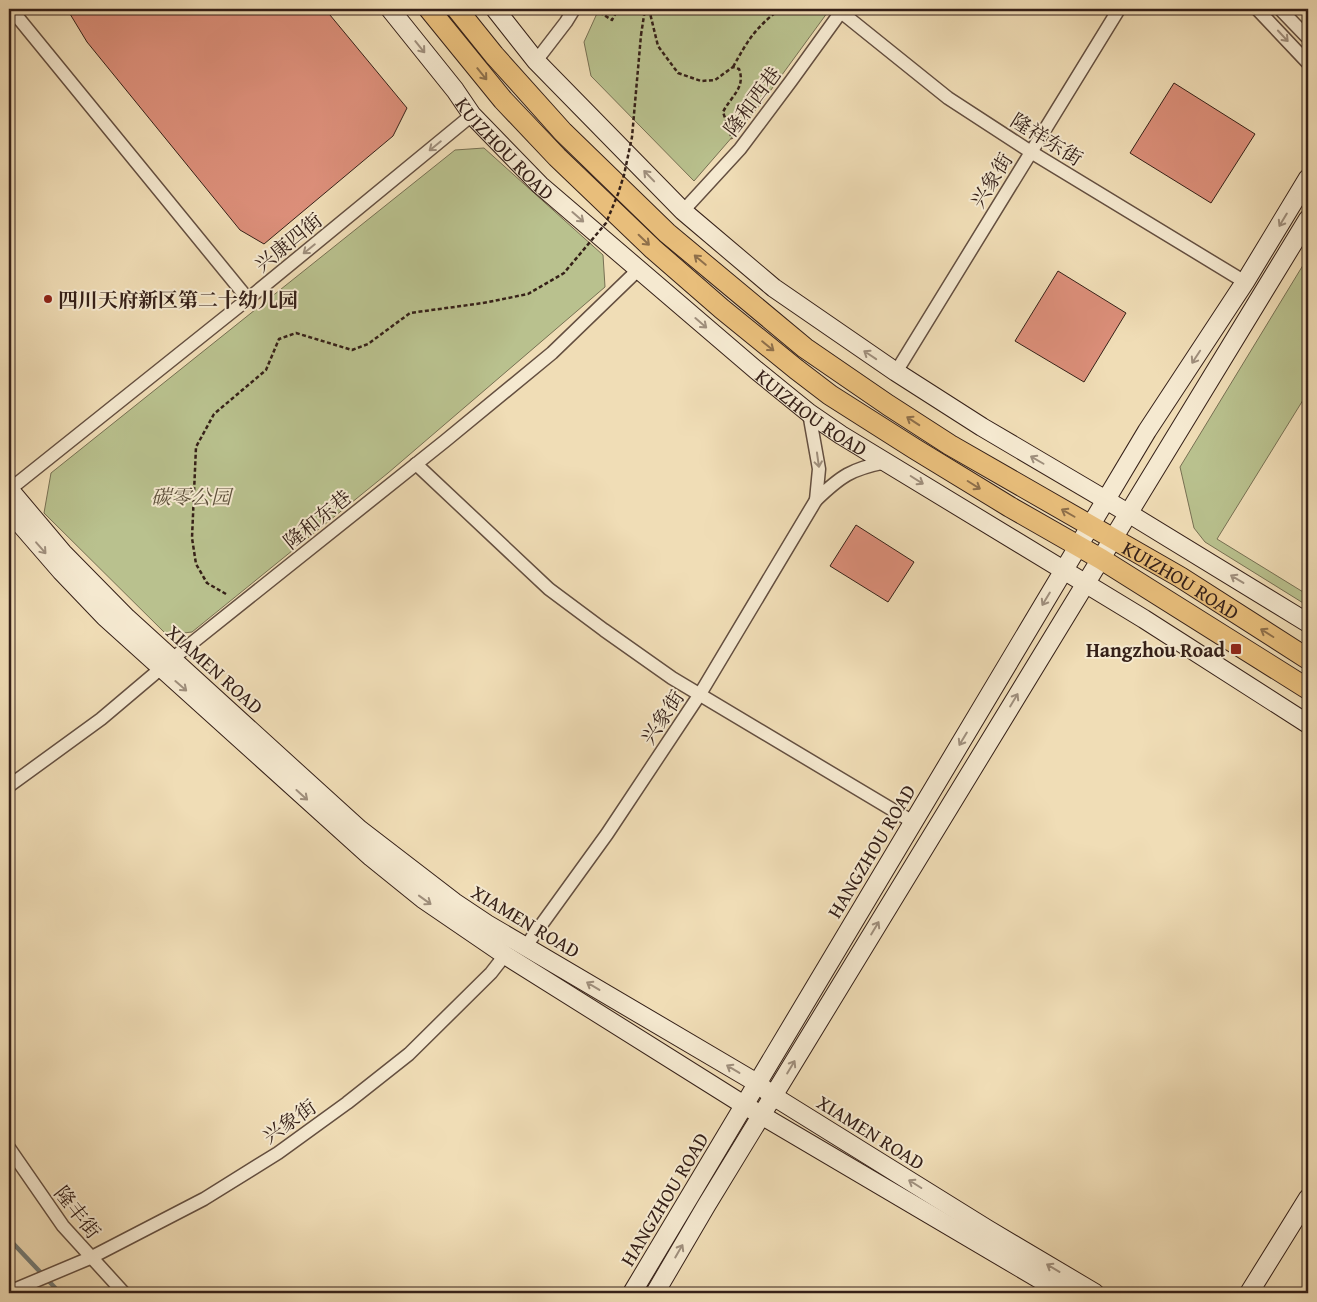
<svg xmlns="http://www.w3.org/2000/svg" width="1317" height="1302" font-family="'Gentium Book Plus','Noto Serif SC',serif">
<rect width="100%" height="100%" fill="#f0ddb6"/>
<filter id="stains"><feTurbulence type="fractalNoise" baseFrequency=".004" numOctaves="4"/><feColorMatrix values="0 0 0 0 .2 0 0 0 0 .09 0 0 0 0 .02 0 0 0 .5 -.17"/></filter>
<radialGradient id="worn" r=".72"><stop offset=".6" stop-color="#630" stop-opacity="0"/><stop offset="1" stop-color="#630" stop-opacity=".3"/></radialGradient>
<g fill="#b9c18e" stroke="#777053">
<polygon points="599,9 830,9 760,105 694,181 591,76 584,42"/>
<polygon points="484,148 603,255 605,287 388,473 192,632 167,635 44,513 51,473 455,150"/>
<polygon points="1308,257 1308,392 1217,539 1308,595 1308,606 1205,542 1194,528 1180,467"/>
</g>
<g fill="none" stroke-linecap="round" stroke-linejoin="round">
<polyline stroke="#737c77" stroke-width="4.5" points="9,1239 60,1293"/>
</g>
<g fill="#dc8f7a" stroke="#352018">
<polygon points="67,9 325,9 407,108 393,136 264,244 240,230 87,42"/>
<polygon points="1174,83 1255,134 1211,203 1130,153"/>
<polygon points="1058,271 1126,313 1084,382 1015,341"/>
<polygon points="856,525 914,562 888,602 830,566"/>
</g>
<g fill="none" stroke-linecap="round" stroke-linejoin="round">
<defs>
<g id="street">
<polyline points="11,9 248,299"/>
<polyline points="1257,9 1308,63"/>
<polyline points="1280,9 1308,38"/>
<polyline points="841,12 948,98 1031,152 1245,282"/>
<polyline points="536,61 566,22 574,9"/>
<polyline points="683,211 740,149 791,81 843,9"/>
<polyline points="896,372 1119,9"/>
<path d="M809,413L819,469L816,500C841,476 851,469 886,462"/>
<polyline points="416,464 549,589 604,630 672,678 913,822"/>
<polyline points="9,490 248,299 472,115"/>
<polyline points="9,786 101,719 172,659 445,441 552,353 639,269"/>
<polyline points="526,946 607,834 700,694 816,500"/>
<polyline points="9,1148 63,1226 124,1293"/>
<polyline points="9,1292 90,1258 204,1199 278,1153 347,1103 409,1054 491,973 505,955"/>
</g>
<g id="secondary">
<path id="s1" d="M390,9L455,90L472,115L540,185L756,370L809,413L841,435L1144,619L1308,724"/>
<polyline points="495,9 536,61 683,211 774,288 896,372 982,427 1128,513 1308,623"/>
<polyline points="9,489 63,553 127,618 359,829 454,902 487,924 757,1083 773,1096 987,1229 1095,1293"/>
<polyline points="9,511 61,571 105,617 371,857 423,899 505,955 744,1105 1063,1293"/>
<polyline points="632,1293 1147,431 1245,282 1308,178"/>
<polyline points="655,1293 706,1206 1308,219"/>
<polyline points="1249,1293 1308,1198"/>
</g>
<g id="primary">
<polyline points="429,9 503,100 557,157 653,249 722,309 796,369 830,395 915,449 1010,507 1101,559 1308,689"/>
<path id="s2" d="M457,9L494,55L563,132L667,233L805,348L888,405L950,445L1180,577L1308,659"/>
</g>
</defs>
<use href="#street" stroke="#644f40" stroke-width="15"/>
<use href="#secondary" stroke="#352018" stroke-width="20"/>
<use href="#primary" stroke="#352018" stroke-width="22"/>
<g stroke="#352018" stroke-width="2.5" stroke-dasharray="4 2.5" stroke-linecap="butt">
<polyline points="594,9 612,20 618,9"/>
<path d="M649,9L658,46L678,73L701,81L715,80L733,67L739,69C746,88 731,96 723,112L732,139"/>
<polyline points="641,35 645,9"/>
<path d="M733,67C748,40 755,28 780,9"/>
<polyline points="226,594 207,583 196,564 192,538 196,447 214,414 266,370 279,339 296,333 352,350 368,344 410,313 483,303"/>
</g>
<use href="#street" stroke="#f5e9d0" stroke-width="12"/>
<use href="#secondary" stroke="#f5e9d0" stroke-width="18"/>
<use href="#primary" stroke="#e8be7b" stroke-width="20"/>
<polyline stroke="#352018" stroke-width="2.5" stroke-dasharray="4 2.5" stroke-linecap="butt" points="483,303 528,294 564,273 606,223 618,194 624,175 632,137 641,35"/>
</g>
<defs><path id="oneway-shaft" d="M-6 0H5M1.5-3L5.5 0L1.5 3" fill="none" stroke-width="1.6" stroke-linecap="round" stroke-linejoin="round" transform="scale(1.25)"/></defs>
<g stroke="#9f8f7d">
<use href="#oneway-shaft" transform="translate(1283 36) rotate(47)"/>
<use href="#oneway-shaft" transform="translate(420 47) rotate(51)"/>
<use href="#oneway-shaft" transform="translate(435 146) rotate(141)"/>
<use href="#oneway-shaft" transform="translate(649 176) rotate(-134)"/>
<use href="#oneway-shaft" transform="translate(578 217) rotate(41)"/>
<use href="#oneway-shaft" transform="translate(1283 220) rotate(121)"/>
<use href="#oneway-shaft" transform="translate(309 249) rotate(141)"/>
<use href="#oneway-shaft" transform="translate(701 323) rotate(41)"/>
<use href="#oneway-shaft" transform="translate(870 355) rotate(-146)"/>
<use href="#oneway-shaft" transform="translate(1196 357) rotate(123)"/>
<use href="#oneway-shaft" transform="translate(818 460) rotate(82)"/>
<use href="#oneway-shaft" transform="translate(1037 460) rotate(-150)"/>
<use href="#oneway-shaft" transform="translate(917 480) rotate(32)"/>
<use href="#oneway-shaft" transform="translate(41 548) rotate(49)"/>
<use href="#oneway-shaft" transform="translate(1237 579) rotate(-149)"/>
<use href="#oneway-shaft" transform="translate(1046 599) rotate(121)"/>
<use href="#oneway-shaft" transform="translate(181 686) rotate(41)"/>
<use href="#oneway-shaft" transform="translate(1014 700) rotate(-59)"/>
<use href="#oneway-shaft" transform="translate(963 739) rotate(121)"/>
<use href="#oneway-shaft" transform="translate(302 795) rotate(42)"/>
<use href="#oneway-shaft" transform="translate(425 900) rotate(36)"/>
<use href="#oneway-shaft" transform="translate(875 928) rotate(-59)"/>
<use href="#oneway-shaft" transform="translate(593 986) rotate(-149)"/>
<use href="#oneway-shaft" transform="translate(791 1067) rotate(-59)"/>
<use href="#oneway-shaft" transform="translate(733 1069) rotate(-149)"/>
<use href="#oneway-shaft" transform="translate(915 1184) rotate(-148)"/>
<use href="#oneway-shaft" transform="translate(679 1251) rotate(-60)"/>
<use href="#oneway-shaft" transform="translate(1053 1268) rotate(-149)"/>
</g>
<g stroke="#8e6f4a">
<use href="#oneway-shaft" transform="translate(482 74) rotate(51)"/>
<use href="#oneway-shaft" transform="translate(644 240) rotate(44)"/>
<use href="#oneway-shaft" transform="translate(700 260) rotate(-140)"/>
<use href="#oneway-shaft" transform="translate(768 346) rotate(39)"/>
<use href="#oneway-shaft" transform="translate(913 421) rotate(-147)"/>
<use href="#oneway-shaft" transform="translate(974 485) rotate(32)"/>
<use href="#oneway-shaft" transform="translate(1068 513) rotate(-150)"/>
<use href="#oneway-shaft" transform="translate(1267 633) rotate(-148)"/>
</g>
<g fill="#8f2418" stroke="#f5e9d0" stroke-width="2">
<circle cx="48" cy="299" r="5"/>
<rect x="1230" y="643" width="12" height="12" rx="2.5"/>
</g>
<g text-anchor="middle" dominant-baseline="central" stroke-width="4" stroke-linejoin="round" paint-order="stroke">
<g font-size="20" fill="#352018" stroke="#f5e9d0">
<text transform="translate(752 101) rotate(-53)">隆和西巷</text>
<text transform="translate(1047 139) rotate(32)">隆祥东街</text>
<text stroke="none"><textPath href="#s1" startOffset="181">KUIZHOU ROAD</textPath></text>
<text transform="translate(991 180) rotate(-58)">兴象街</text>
<text transform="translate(288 242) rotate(-39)">兴康四街</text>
<text stroke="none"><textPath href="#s1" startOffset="586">KUIZHOU ROAD</textPath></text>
<text transform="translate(317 519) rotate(-39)">隆和东巷</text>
<text stroke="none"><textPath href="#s2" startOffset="929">KUIZHOU ROAD</textPath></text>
<text transform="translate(215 669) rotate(42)">XIAMEN ROAD</text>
<text transform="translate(662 717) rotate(-56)">兴象街</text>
<text transform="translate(871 851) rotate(-59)">HANGZHOU ROAD</text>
<text transform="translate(526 921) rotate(31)">XIAMEN ROAD</text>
<text transform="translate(289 1121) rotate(-35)">兴象街</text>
<text transform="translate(871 1132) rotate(32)">XIAMEN ROAD</text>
<text transform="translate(664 1199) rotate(-59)">HANGZHOU ROAD</text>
<text transform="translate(78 1212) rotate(52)">隆丰街</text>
</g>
<g font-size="20" font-weight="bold" fill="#352018" stroke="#f5e9d0" text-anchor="start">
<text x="58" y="299">四川天府新区第二十幼儿园</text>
<text x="1225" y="649" text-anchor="end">Hangzhou Road</text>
</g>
<g font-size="20" font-style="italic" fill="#5d503b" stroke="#f5e9d0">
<text x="191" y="496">碳零公园</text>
</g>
</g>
<rect width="1317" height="1302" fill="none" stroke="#f0ddb6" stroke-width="30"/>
<rect x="10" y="10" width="1297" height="1282" fill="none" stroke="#352018" stroke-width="2.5"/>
<rect x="15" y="15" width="1287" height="1272" fill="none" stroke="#352018"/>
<rect width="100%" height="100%" filter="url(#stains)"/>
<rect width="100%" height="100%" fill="url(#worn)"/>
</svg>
